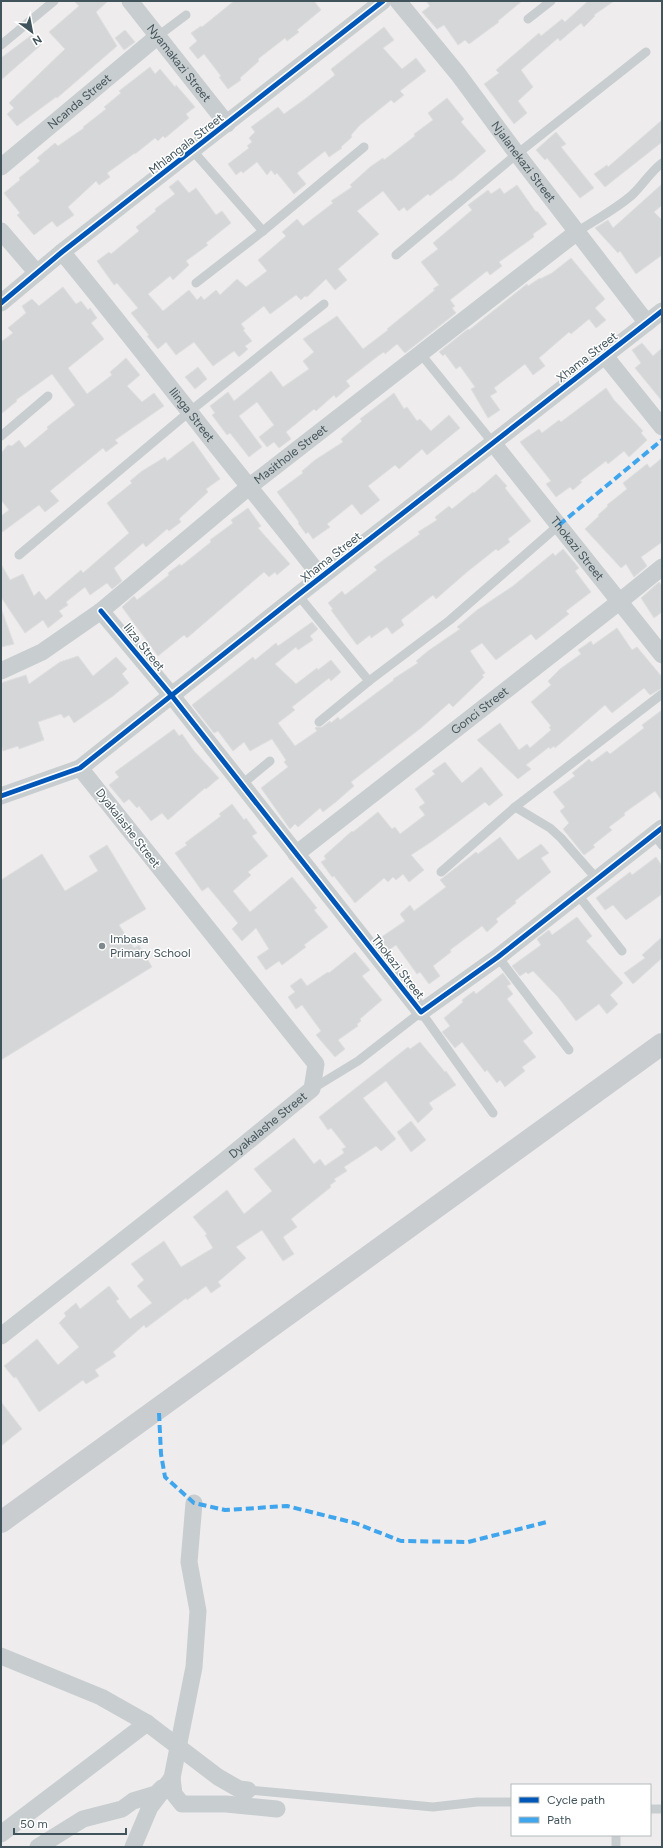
<svg xmlns="http://www.w3.org/2000/svg" width="663" height="1848" font-family="Figtree,sans-serif">
<rect width="100%" height="100%" fill="#eeeced"/>
<g fill="#d5d6d7" stroke="#dfdfe0">
<polygon points="74,1 108,1 96,12 117,46 57,98 56,97 17,126 7,114 14,108 9,103 65,49 49,32 79,6"/>
<polygon points="234,1 314,1 321,10 297,30 299,32 287,41 285,38 258,59 259,61 240,78 241,80 228,89 219,77 221,76 204,54 198,59 189,48 197,41 191,33 201,26 202,27"/>
<polygon points="426,1 522,1 498,21 499,22 469,44 465,40 458,45 444,25 437,29 422,12 430,6"/>
<polygon points="588,1 614,1 594,15 595,16 584,27 581,23 560,41 558,38 521,70 533,87 518,101 527,113 514,124 484,84 499,73 496,70 539,33 541,36 562,19 565,22"/>
<polygon points="384,27 394,40 383,48 402,69 416,58 426,71 400,91 404,95 394,103 391,100 360,125 351,135 352,137 341,147 342,148 329,157 325,151 297,173 306,184 294,194 277,173 275,175 271,170 267,175 257,162 243,173 241,171 236,175 228,164 249,148 247,146 252,142 249,138 255,132 251,127 278,107 284,114 305,99 335,75 331,69"/>
<polygon points="125,30 135,42 124,50 115,38"/>
<polygon points="33,34 41,45 1,80 1,58"/>
<polygon points="150,67 155,74 160,69 175,87 176,85 195,107 186,114 189,118 165,138 163,136 158,141 155,138 135,154 135,153 107,173 110,177 99,185 96,181 68,207 74,215 57,227 52,221 34,235 17,215 20,213 4,193 20,180 19,178 40,161 37,158 55,143 58,146 84,128 83,127 106,109 104,107 121,93 119,91"/>
<polygon points="447,98 464,119 461,122 486,151 451,181 450,180 430,196 428,194 407,211 404,207 399,211 383,191 357,211 379,234 338,269 347,280 335,290 326,279 307,297 305,296 301,300 296,295 270,314 264,306 241,324 245,329 243,330 252,341 245,346 248,349 239,357 234,351 213,366 194,342 176,355 166,342 158,349 147,336 149,335 131,313 138,308 117,283 114,285 97,261 109,252 111,254 139,231 136,227 156,211 155,209 175,194 169,187 178,180 189,193 196,188 216,215 222,211 231,223 206,243 208,245 186,261 189,265 173,280 170,276 148,294 163,311 189,290 197,300 201,296 204,300 216,290 220,295 237,279 246,287 267,271 258,260 286,236 282,232 297,219 303,226 333,203 331,201 352,187 350,185 370,167 383,158 384,160 415,136 414,134 433,120 428,113"/>
<polygon points="662,120 662,142 605,187 594,174 607,165 608,167"/>
<polygon points="556,132 566,144 561,147 594,188 580,198 547,158 545,160 536,150"/>
<polygon points="662,184 662,205 654,212 662,220 662,255 636,274 620,251 618,253 595,228 608,220 613,228"/>
<polygon points="517,185 536,212 537,211 547,224 533,234 534,237 499,262 502,266 490,275 487,271 450,300 455,306 452,308 456,313 405,353 397,344 385,354 384,352 378,356 346,381 350,386 336,398 334,395 316,411 314,409 286,432 291,439 279,448 274,442 267,447 259,437 274,425 257,402 239,416 262,447 249,457 230,433 227,435 212,415 215,413 210,406 228,392 234,401 271,371 283,387 309,369 303,361 314,352 303,339 337,316 363,349 388,330 387,329 435,290 433,289 439,285 421,262 438,249 433,243 472,210 468,205 488,190 491,194 500,188 504,194"/>
<polygon points="571,258 605,299 595,308 606,320 596,328 589,319 571,334 569,332 539,358 545,366 533,375 525,364 494,388 497,392 490,396 500,410 488,418 471,389 475,387 460,366 456,369 445,354 443,356 439,352 468,329 469,330 527,284 528,286 540,278 540,279 552,273"/>
<polygon points="63,287 76,304 81,301 88,310 90,308 97,318 91,323 104,339 68,368 87,394 112,375 110,372 126,358 140,375 127,386 142,402 154,393 164,406 115,440 118,443 106,452 103,448 50,491 59,501 45,512 39,505 1,533 1,516 9,510 1,500 1,453 8,445 12,446 19,440 25,448 48,429 47,427 75,405 52,374 16,400 17,401 1,414 1,342 13,333 8,328 26,313 22,306 32,299 39,306"/>
<polygon points="642,343 653,356 662,348 662,401 635,368 641,363 632,350"/>
<polygon points="198,367 207,379 195,389 185,377"/>
<polygon points="606,388 614,400 643,431 641,433 647,440 629,457 624,451 608,464 606,461 580,481 582,482 573,490 570,487 556,497 546,484 551,481 520,442 539,429 542,433 559,420 561,422"/>
<polygon points="394,393 404,409 407,407 417,421 420,419 431,431 449,415 460,428 427,455 422,449 399,469 395,465 368,486 380,500 361,515 352,504 327,524 330,527 313,539 308,532 306,534 298,523 299,522 277,492 303,473 302,471 315,460 343,442 341,439 362,421 360,419"/>
<polygon points="193,441 220,479 206,489 208,492 179,519 181,522 169,531 167,529 146,547 143,543 114,568 122,581 112,589 107,583 90,595 85,587 66,602 68,605 59,611 63,616 48,628 43,620 25,633 1,597 1,564 10,580 23,574 34,596 39,591 46,600 81,570 83,573 129,533 107,503 132,483 130,481 142,471 165,457 167,461"/>
<polygon points="662,458 662,542 641,557 647,566 634,577 626,564 621,568 585,529 599,516 598,515 608,506 607,505 627,489 623,483 647,464 650,468"/>
<polygon points="496,474 507,486 505,488 531,521 508,539 510,542 498,551 496,549 467,572 436,599 433,595 401,620 404,625 392,634 387,627 371,638 370,635 357,645 331,610 333,609 328,603 342,591 345,595 377,570 374,567 386,558 420,534 418,532 437,520 435,517 449,506 452,509 473,492 474,493"/>
<polygon points="248,508 261,526 258,528 290,564 277,575 275,572 269,577 264,572 187,638 184,635 158,656 122,607 134,596 137,600 169,575 168,573 180,564 181,566 211,542 210,540 233,523 231,520"/>
<polygon points="563,549 579,568 575,571 591,592 566,611 569,614 536,640 531,634 496,660 482,643 470,651 485,673 482,675 484,677 453,707 449,703 421,728 351,782 354,786 337,801 323,812 320,808 298,827 295,824 290,829 261,788 288,767 284,762 286,760 272,739 250,751 244,742 233,751 218,731 214,733 192,705 253,657 255,660 276,643 278,646 312,622 318,629 310,636 313,640 298,650 296,647 275,664 296,684 317,668 318,670 331,660 341,672 331,681 329,678 292,707 295,710 278,723 295,746 317,731 315,728 316,727 322,727 330,721 331,723 338,717 340,720 394,680 393,679 418,663 416,661 428,651 460,629 457,627 477,610 513,586 553,553 555,556"/>
<polygon points="659,582 662,586 662,612 654,618 641,598"/>
<polygon points="2,611 14,644 1,647 1,612"/>
<polygon points="617,628 632,650 637,647 662,677 662,688 650,695 644,688 612,713 605,705 555,748 554,746 550,749 549,747 526,765 531,769 518,779 477,740 500,723 519,750 527,744 530,748 551,730 549,727 551,726 531,702 551,685 548,681 560,669 581,654 578,650 591,641 593,645"/>
<polygon points="78,656 93,676 116,657 127,669 122,674 129,683 113,696 74,723 69,715 64,718 61,714 38,722 44,740 19,749 18,746 3,751 1,744 1,683 26,675 29,684 60,662"/>
<polygon points="662,710 662,801 655,791 624,813 625,815 609,827 612,830 593,845 595,847 584,855 563,829 569,823 560,811 565,807 553,792 575,776 572,773 589,759 592,762 607,751 610,754 644,728 642,725"/>
<polygon points="174,729 179,736 182,734 194,751 219,778 206,789 205,788 168,820 162,813 151,821 139,806 137,808 129,799 124,803 109,785 119,777 115,772"/>
<polygon points="445,762 462,783 481,767 503,795 489,806 485,802 431,842 411,855 424,870 409,882 403,874 396,880 393,877 388,882 384,878 355,903 334,876 332,877 321,862 326,859 324,856 352,831 353,832 378,812 392,829 395,827 400,834 425,815 419,807 425,803 415,789 435,774 432,771"/>
<polygon points="232,804 244,820 246,818 257,833 252,836 268,856 248,872 251,875 233,891 250,912 292,877 317,908 314,910 328,927 304,945 306,947 282,965 279,961 266,970 257,957 269,949 256,928 242,941 232,929 238,923 208,887 202,891 175,853 187,845 185,843 221,816 219,814"/>
<polygon points="500,837 518,860 541,844 549,853 541,858 551,872 515,901 516,903 496,919 498,922 487,932 482,926 450,950 451,952 433,966 440,976 429,984 420,972 417,974 396,945 389,950 380,938 405,921 400,914 410,905 414,911 446,887 440,880 476,852 478,854"/>
<polygon points="107,845 146,909 119,925 134,948 139,945 152,967 1,1060 1,880 42,854 65,891 98,871 89,856"/>
<polygon points="656,857 662,866 662,894 626,920 613,905 605,910 596,898 630,872 632,875"/>
<polygon points="577,917 592,936 586,941 623,983 610,995 618,1004 607,1014 599,1004 576,1021 558,997 533,971 528,974 526,972 520,976 512,966 541,945 537,939 549,930 552,935"/>
<polygon points="662,937 662,958 633,984 624,973 645,958 642,955"/>
<polygon points="355,952 370,970 362,976 382,1000 360,1019 361,1021 357,1024 358,1026 338,1040 345,1049 335,1057 316,1035 321,1031 302,1005 296,1009 288,997 295,992 290,986 301,978 307,986 328,972 329,973"/>
<polygon points="503,973 511,984 507,986 513,994 507,999 533,1033 523,1041 536,1057 522,1067 525,1071 505,1087 500,1080 497,1083 487,1070 485,1072 462,1042 455,1048 442,1032 450,1026 444,1018 463,1002 462,1000 474,991 476,994"/>
<polygon points="420,1042 445,1072 446,1071 456,1085 429,1103 433,1109 418,1123 386,1081 363,1098 396,1139 381,1151 376,1146 344,1167 347,1171 334,1179 336,1181 330,1185 331,1187 291,1219 297,1227 283,1237 294,1254 283,1261 262,1230 236,1247 246,1258 218,1282 221,1286 211,1293 206,1286 187,1300 186,1298 146,1328 144,1325 113,1352 116,1356 95,1370 99,1376 86,1384 83,1380 39,1412 16,1377 14,1378 4,1366 37,1339 58,1365 79,1347 59,1323 66,1316 64,1313 76,1303 80,1309 109,1286 119,1299 116,1301 130,1319 152,1303 137,1286 144,1280 131,1264 164,1241 181,1267 213,1248 205,1235 207,1234 193,1217 227,1190 244,1214 272,1191 254,1169 294,1138 314,1164 320,1159 325,1166 344,1153 342,1149 346,1147 331,1128 328,1130 319,1117 408,1047 410,1049"/>
<polygon points="411,1121 426,1140 411,1152 397,1132"/>
<polygon points="1,1402 22,1429 1,1446"/>
</g>
<g fill="none" stroke-linecap="round" stroke-linejoin="round">
<g stroke="#c8cdcf" stroke-width="9">
<polyline points="528,19 551,1"/>
<polyline points="158,36 186,15"/>
<polyline points="1,45 54,1"/>
<polyline points="193,151 263,231"/>
<path d="M577,232C595,220 616,209 632,195C643,185 650,172 662,163"/>
<polyline points="396,255 517,154 646,52"/>
<polyline points="196,283 263,231 364,147"/>
<polyline points="420,353 493,443"/>
<polyline points="1,436 48,396"/>
<polyline points="19,555 189,412 324,304"/>
<polyline points="298,595 369,681"/>
<polyline points="319,722 369,681 450,620 559,525"/>
<polyline points="241,785 270,761"/>
<polyline points="515,807 550,828 561,838 596,878"/>
<polyline points="654,834 662,845"/>
<polyline points="441,872 515,807 662,694"/>
<polyline points="578,895 622,951"/>
<polyline points="498,957 569,1050"/>
<polyline points="312,1089 358,1061 421,1012 493,1113"/>
<polyline points="248,1790 433,1807 477,1802 512,1802"/>
<polyline points="650,1809 662,1809"/>
<polyline points="616,1835 616,1847"/>
</g>
<g stroke="#c8cdcf" stroke-width="17">
<path id="s1" d="M130,1L227,124"/>
<path id="s2" d="M398,1L458,74L517,154L647,323"/>
<path id="s3" d="M1,167L158,36"/>
<polyline points="1,231 37,273"/>
<path id="s4" d="M62,252C105,304 147,358 189,411C232,467 278,521 321,577"/>
<polyline points="1,303 62,252 383,1"/>
<polyline points="605,356 662,427"/>
<path id="s5" d="M493,443L662,655"/>
<polyline points="101,611 172,696 421,1012 498,957 662,828"/>
<path id="s6" d="M1,671L42,652L101,611L250,486L577,232"/>
<polyline points="1,796 80,768 298,595 662,311"/>
<path id="s7" d="M296,854L619,602L662,567"/>
<path id="s8" d="M1,1336L224,1161L312,1089L316,1064L80,768"/>
<polyline points="1,1656 101,1697 147,1723 218,1777 239,1789 248,1790"/>
<polyline points="172,1778 174,1794 182,1804 226,1804 277,1809"/>
<polyline points="1,1834 147,1723"/>
<polyline points="38,1847 83,1819 122,1809 133,1801 156,1794 162,1788"/>
<polyline points="133,1847 150,1807 172,1778 194,1667 198,1611 189,1562 194,1503"/>
</g>
<polyline stroke="#c9cdd0" stroke-width="22" points="1,1522 662,1044"/>
<g stroke="#3fa5ed" stroke-width="4" stroke-dasharray="8 4" stroke-linecap="butt">
<polyline points="559,525 662,440"/>
<polyline points="159,1413 161,1454 165,1477 194,1503 225,1510 287,1506 355,1523 401,1541 468,1542 547,1522"/>
</g>
<defs>
<g id="cycleway">
<polyline points="1,303 62,252 383,1"/>
<polyline points="101,611 172,696 421,1012 498,957 662,828"/>
<polyline points="1,796 80,768 298,595 662,311"/>
</g>
</defs>
<use href="#cycleway" stroke="#fff" stroke-width="8"/>
<use href="#cycleway" stroke="#0057b8" stroke-width="5"/>
</g>
<circle fill="#7e898e" stroke="#fff" stroke-width="1.5" cx="102" cy="946" r="4"/>
<g text-anchor="middle" dominant-baseline="central" stroke-width="3" stroke-linejoin="round" paint-order="stroke">
<g font-size="12" fill="#42545b" stroke="#fff">
<text stroke="none"><textPath href="#s1" startOffset="79">Nyamakazi Street</textPath></text>
<text stroke="none"><textPath href="#s3" startOffset="102">Ncanda Street</textPath></text>
<text transform="translate(186 144) rotate(-38)">Mhlangala Street</text>
<text stroke="none"><textPath href="#s2" startOffset="204">Njalanekazi Street</textPath></text>
<text transform="translate(587 357) rotate(-38)">Xhama Street</text>
<text stroke="none"><textPath href="#s4" startOffset="208">Ilinga Street</textPath></text>
<text stroke="none"><textPath href="#s6" startOffset="363">Masithole Street</textPath></text>
<text stroke="none"><textPath href="#s5" startOffset="135">Thokazi Street</textPath></text>
<text transform="translate(331 557) rotate(-38)">Xhama Street</text>
<text transform="translate(144 647) rotate(51)">Iliza Street</text>
<text stroke="none"><textPath href="#s7" startOffset="233">Gonci Street</textPath></text>
<text transform="translate(128 828) rotate(52)">Dyakalashe Street</text>
<text transform="translate(398 967) rotate(52)">Thokazi Street</text>
<text stroke="none"><textPath href="#s8" startOffset="340">Dyakalashe Street</textPath></text>
</g>
<g font-size="12" fill="#42545b" stroke="#fff" text-anchor="start">
<text x="110" y="939">Imbasa<tspan x="110" dy="14">Primary School</tspan></text>
</g>
</g>
<rect width="663" height="1848" fill="none" stroke="#42545b" stroke-width="4"/>
<rect x="511" y="1784" width="140" height="52" fill="#ffffff" stroke="#b3bbbd"/>
<rect x="519" y="1797" width="20" height="6" fill="#0057b8" stroke="#b3bbbd"/>
<text x="547" y="1804" font-size="12" fill="#42545b">Cycle path</text>
<rect x="519" y="1817" width="20" height="6" fill="#3fa5ed" stroke="#b3bbbd"/>
<text x="547" y="1824" font-size="12" fill="#42545b">Path</text>
<g transform="translate(32 32) rotate(148)" stroke="#ffffff" stroke-width="3" paint-order="stroke">
<path d="M0-3L7 15L0 10L-7 15Z" fill="#42545b"/>
<text y="-6" font-size="11" font-weight="bold" text-anchor="middle" fill="#42545b">N</text>
</g>
<path d="M14 1828v6h112v-6" fill="none" stroke="#42545b" stroke-width="2"/>
<text x="20" y="1828" font-size="12" fill="#42545b" stroke="#ffffff" stroke-width="3" paint-order="stroke">50 m</text>
</svg>
